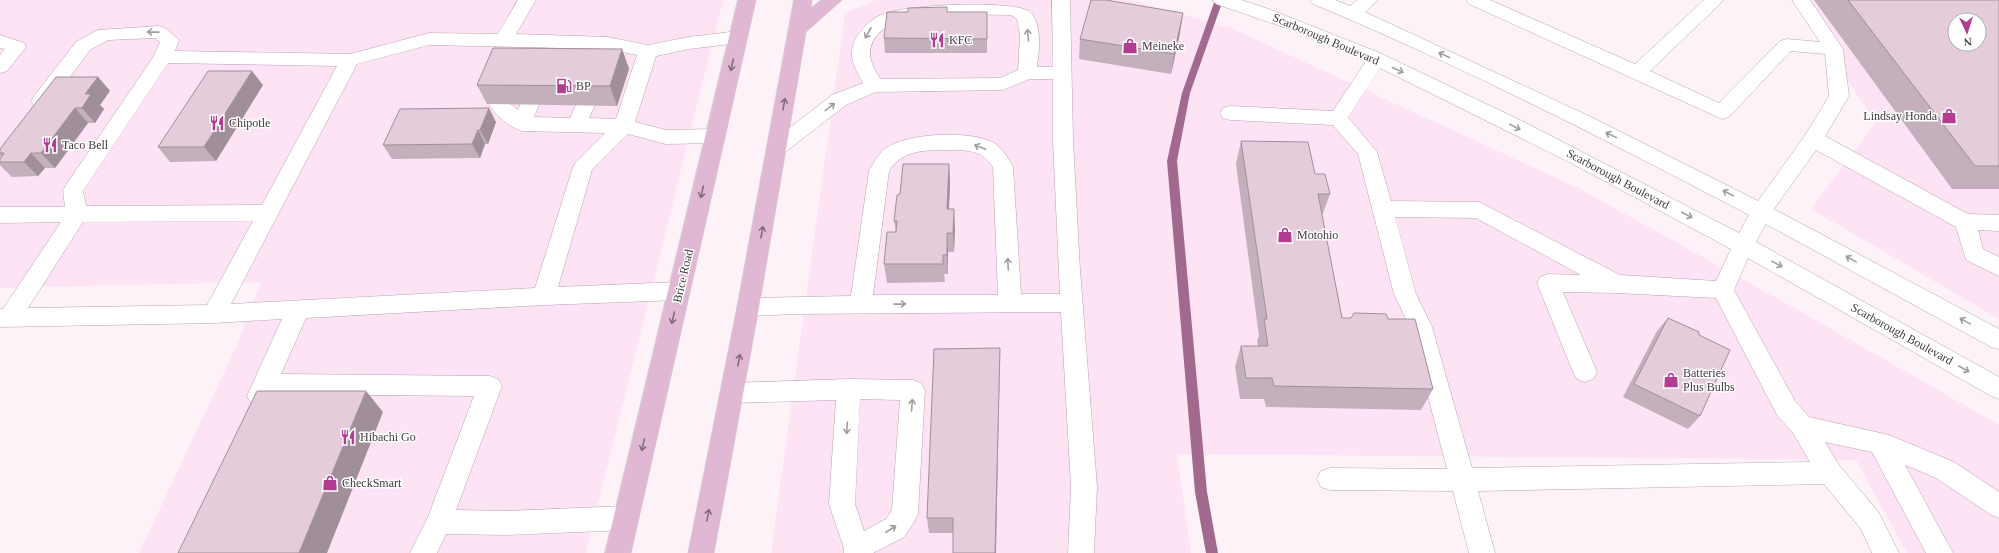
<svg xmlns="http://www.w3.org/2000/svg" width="1999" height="553" font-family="Georgia,serif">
<rect width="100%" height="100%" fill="#fcf2f8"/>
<g fill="#fde3f3" fill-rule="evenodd">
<polygon points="0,0 723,0 586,553 139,553 238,343 261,282 0,288"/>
<polygon points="876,0 1131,0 1231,28 1578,188 1773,296 1999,425 1999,553 1907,553 1856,460 1177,454 1191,553 771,553 845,13"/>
<path d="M1792,0H1999V319L1811,209L1876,122ZM1955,20H1979V44H1955Z"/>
</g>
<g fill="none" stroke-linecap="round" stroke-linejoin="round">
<polygon fill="#a2698f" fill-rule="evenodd" points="1215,0 1223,0 1190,93 1177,161 1207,492 1218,553 1206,553 1195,492 1167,161 1182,93"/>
<defs>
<g id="minor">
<path d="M518,0H536L516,34L607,37L648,45L689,37L738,31L744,33L747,37L744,41L738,43L689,49L656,56L635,122L666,130L715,129L722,131L725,136L722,141L715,143L666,144L628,134L592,170L558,287L679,282L687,285L690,291L687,297L679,300L544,305L306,318L281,374L490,376L498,379L502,386L456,510L505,511L626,506L635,510L639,518L635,526L626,530L505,535L446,534L437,553H410L428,517L474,396L272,394L267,403L259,406L251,403L247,396L282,319L214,323L0,327V309H3L61,222L0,223V207H65L63,190L66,185L154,56L160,42L155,38L108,40L90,50L48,106L41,108L34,106L31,101L34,96L76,42L98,30L159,26L165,28L179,40L175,51L350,54L429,33L498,34ZM429,45L607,49L637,55L616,119L589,118L595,105L592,100L585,98L578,100L570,118L534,117L539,105L536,100L529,98L522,100L518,110C509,103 504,97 492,100L489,105C496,115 510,128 522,131L605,133L576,162L573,167L535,288L231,304L357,64ZM168,63L337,66L262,205L86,206L83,191ZM253,221L207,305L28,308L83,222Z"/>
<path d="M1052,0H1070L1073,140L1080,270L1097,487L1094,553H1068L1071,487L1061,312L794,314L748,316L740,313L737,307L740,301L748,298L851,296L869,171C874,162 879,152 888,147C909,133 972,130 994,143C1003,149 1008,158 1013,167L1021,294H1060L1053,140V79H1030L1003,90L876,92L846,105L784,153L777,155L770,153L767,148L770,143L832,95L863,83C859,75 852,65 852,55C851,39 867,21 881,15C905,4 1010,0 1029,11C1043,23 1039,51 1037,67H1053ZM954,14L1011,15L1017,19L1020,35L1018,70L1000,78L880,79C876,72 870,62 870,54C871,17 928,15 954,14ZM951,150C970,150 982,151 993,167L998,295H873L889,171C903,149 927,150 951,150Z"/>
<path d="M1213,0H1241L1266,8L1380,53L1526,123L1739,233L1749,215C1606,140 1462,66 1313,4L1310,0H1335L1350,6L1357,0H1378L1365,12L1591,117L1758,201L1806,134L1829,96L1825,54L1791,51L1729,117L1722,119L1469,4L1466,0H1490L1635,64L1704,0H1724L1650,71L1719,103L1780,41L1787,39L1820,42L1792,0H1810L1843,49L1849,96L1825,136L1968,214L1999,215V231L1978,230L1983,249L1999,257V276L1966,260L1956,227L1816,150L1774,209L1999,329V349L1991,347L1766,224L1756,242L1999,377V399L1991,396L1748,258L1734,290L1795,401L1809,417L1889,435L1954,462L1999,492V518L1990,514L1936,478L1905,465L1953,553H1926L1872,452L1825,442L1839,465L1879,513L1899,553H1872L1861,529L1824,484L1478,491L1495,553H1469L1453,491L1330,490L1321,487L1317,479L1321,471L1330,468L1447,469L1410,327L1394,294L1358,154L1333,125L1230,120L1223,118L1220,113L1223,108L1230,106L1333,111L1366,61L1292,30L1216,4ZM1380,68L1573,164L1731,249L1716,281L1620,275L1479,202L1391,201L1377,152L1348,117ZM1395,217L1476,218L1581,275L1548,274L1540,277L1537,283L1573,372L1577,379L1585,382L1593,379L1597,372L1563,292L1617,293L1716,298L1777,415L1793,433L1810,462L1472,468L1432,327L1416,294Z"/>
<polygon points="0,35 24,43 26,47 7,71 0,73 0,55 5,49 0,48"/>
<path d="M849,379L913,380L921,383L925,390L918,514L914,522L904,537L873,553H844V548L829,504L836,400L732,403L724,400L720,393L724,386L732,383ZM860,399L900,400L892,510L886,519L864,531L855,504Z"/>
</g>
<g id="major">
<polygon points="738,0 756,0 631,553 605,553"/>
<polygon points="794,0 812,0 811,8 821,0 842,0 806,32 759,307 714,553 688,553 737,307"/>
</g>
</defs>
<use href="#minor" stroke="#b9a2b0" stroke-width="1"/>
<use href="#major" stroke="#d2cfd1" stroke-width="1"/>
<use href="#minor" fill="#fff" fill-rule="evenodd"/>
<use href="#major" fill="#e1b8d3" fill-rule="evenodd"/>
</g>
<g fill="#c4afbc">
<polygon points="1814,0 1999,0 1999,189 1952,189"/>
<polygon points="947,12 987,12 987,53 885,53 884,38"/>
<polygon points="1180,33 1171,74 1079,59 1080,39"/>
<polygon points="622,49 629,69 617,106 487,104 477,85"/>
<polygon points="98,77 110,91 100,105 104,109 95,123 88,123 55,168 45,168 38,176 12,177 0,165 0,159 1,157 0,156 0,149"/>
<polygon points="263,85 216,161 170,162 158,147"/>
<polygon points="496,122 488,144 485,144 480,158 392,159 383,145"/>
<polygon points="1241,141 1330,194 1322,216 1342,318 1388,319 1433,389 1421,410 1266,407 1264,399 1240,399 1235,367 1241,346 1258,346 1257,341 1259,336 1236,164"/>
<polygon points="949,164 950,183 949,209 955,228 954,252 948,252 948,274 944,274 945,282 887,283 884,264 896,232 894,221 900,194"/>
<polygon points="1668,318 1699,335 1700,416 1688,429 1623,397 1657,331"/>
<polygon points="1000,348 1000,366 953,533 929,533 927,518"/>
</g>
<g fill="#a08f99">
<polygon points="1183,13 1180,33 1171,74 1174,54"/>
<polygon points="622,49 629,69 617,106 610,86"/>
<polygon points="252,71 263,85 216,161 204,147"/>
<polygon points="98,77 110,91 100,105 104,109 95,123 82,108 85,94"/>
<polygon points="75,108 88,123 55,168 41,153"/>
<polygon points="489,108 496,122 488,144 480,130"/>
<polygon points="478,130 485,144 480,158 472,144"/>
<polygon points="31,153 45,168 38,176 24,162"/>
<polygon points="949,164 950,183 948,228 947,209"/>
<polygon points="954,209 955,228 954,252 953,233"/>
<polygon points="947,233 948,252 948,274 947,255"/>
<polygon points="1000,348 996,553 995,553"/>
<polygon points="366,391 383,412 327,553 299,553"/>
</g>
<g fill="#e4ccdb" stroke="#a08f99" fill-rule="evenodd">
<polygon points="1091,0 1106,0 1183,13 1174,54 1080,39"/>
<path d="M1848,0H1999V166H1975ZM1955,20H1979V44H1955Z"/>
<polygon points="947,7 947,12 987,12 987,39 884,38 887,12 908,12 908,8"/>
<polygon points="493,48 622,49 610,86 477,85"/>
<polygon points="208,71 252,71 204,147 158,147"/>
<polygon points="56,77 98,77 85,94 91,94 82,108 75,108 41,153 31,153 24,162 0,162 0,159 4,153 0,153 0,149"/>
<polygon points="489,108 480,130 478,130 472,144 383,145 400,109"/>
<polygon points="1241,141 1308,142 1315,174 1325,174 1330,194 1318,194 1342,318 1351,318 1354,313 1386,314 1388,319 1415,319 1433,389 1274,386 1272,378 1246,378 1241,346 1268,346 1264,319 1267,319"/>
<polygon points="903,164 949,164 947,209 954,209 953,233 947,233 947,255 943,255 943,264 884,264 887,232 896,232 897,221 894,221 897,195 900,194"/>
<polygon points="1668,318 1699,332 1699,335 1730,350 1700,416 1634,384"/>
<polygon points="1000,348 995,553 953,553 953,518 927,518 934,349"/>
<polygon points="257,391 366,391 299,553 178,553"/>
</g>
<defs><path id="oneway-shaft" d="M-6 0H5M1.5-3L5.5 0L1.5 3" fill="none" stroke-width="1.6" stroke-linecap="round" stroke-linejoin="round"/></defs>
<g stroke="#a19ca0">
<use href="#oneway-shaft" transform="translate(153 32) rotate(-179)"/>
<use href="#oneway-shaft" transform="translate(868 33) rotate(119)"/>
<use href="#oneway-shaft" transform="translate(1028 35) rotate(-95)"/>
<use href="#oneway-shaft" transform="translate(1444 55) rotate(-155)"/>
<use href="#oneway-shaft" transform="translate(1398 70) rotate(25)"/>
<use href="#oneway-shaft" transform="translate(830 107) rotate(-38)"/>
<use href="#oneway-shaft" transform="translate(1515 127) rotate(27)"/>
<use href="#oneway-shaft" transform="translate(1611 135) rotate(-154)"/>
<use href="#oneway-shaft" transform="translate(980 147) rotate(-159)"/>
<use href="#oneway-shaft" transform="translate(1728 193) rotate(-153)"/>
<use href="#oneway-shaft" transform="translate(1687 215) rotate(28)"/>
<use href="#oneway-shaft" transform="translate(1851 259) rotate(-151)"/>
<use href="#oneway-shaft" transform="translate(1008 264) rotate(-93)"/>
<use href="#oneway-shaft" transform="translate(1777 264) rotate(29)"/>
<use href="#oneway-shaft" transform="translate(900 304) rotate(-1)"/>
<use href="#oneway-shaft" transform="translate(1965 321) rotate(-151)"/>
<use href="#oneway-shaft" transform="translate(1964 369) rotate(30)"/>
<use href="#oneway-shaft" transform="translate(912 405) rotate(-86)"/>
<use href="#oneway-shaft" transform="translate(847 428) rotate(94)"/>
<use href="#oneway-shaft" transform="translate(891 529) rotate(-33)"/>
</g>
<g stroke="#826c7b">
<use href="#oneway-shaft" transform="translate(732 65) rotate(103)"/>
<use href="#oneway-shaft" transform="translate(784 104) rotate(-80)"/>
<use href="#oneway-shaft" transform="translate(702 192) rotate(103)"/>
<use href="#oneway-shaft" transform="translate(762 232) rotate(-80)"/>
<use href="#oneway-shaft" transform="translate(673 318) rotate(103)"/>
<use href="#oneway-shaft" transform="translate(739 360) rotate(-79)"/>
<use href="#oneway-shaft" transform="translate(643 445) rotate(103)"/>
<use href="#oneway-shaft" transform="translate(708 515) rotate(-79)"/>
</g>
<defs>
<symbol id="restaurant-bare" viewBox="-9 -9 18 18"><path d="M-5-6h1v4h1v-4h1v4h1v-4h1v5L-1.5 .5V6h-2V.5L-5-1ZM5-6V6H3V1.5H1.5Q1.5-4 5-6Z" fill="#b23c92" stroke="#fff" stroke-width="2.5" paint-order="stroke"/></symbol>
<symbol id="shop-bare" viewBox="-9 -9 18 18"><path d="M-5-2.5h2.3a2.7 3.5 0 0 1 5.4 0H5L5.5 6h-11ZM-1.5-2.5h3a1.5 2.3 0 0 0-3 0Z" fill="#b23c92" stroke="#fff" stroke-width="2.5" paint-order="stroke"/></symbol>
<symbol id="fuel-bare" viewBox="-9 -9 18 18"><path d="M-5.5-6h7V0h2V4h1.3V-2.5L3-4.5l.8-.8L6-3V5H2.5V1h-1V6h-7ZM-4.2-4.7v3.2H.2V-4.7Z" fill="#b23c92" stroke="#fff" stroke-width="2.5" paint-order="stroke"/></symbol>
</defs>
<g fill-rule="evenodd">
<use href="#restaurant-bare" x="926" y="29" width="22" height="22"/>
<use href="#shop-bare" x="1119" y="35" width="22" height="22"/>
<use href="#fuel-bare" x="553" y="75" width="22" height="22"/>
<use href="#shop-bare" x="1938" y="105" width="22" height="22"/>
<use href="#restaurant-bare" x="206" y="112" width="22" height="22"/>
<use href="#restaurant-bare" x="39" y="134" width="22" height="22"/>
<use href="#shop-bare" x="1274" y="224" width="22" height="22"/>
<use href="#shop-bare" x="1660" y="369" width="22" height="22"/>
<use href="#restaurant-bare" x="337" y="426" width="22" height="22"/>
<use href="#shop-bare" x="319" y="472" width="22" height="22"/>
</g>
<g text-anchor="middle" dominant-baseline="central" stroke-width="3" stroke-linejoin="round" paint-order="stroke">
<g font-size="12" fill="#433940" stroke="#fff">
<text transform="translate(1326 39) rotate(23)">Scarborough Boulevard</text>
<text transform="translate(1618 179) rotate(28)">Scarborough Boulevard</text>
<text transform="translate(683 276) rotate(-77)">Brice Road</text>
<text transform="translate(1902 334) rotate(29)">Scarborough Boulevard</text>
</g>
<g font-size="12" fill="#433940" stroke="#fff" text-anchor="start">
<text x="949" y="40">KFC</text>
<text x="1142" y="46">Meineke</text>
<text x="576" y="86">BP</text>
<text x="1937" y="116" text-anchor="end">Lindsay Honda</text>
<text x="229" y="123">Chipotle</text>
<text x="62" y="145">Taco Bell</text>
<text x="1297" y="235">Motohio</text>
<text x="1683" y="373">Batteries<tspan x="1683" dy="14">Plus Bulbs</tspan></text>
<text x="360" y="437">Hibachi Go</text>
<text x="342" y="483">CheckSmart</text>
</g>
</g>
<g transform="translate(1967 32) rotate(176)"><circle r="19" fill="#ffffff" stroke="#b4b0b3"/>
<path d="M0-3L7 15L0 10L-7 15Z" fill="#b23c92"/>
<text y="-6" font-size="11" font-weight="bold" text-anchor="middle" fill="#433940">N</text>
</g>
</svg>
